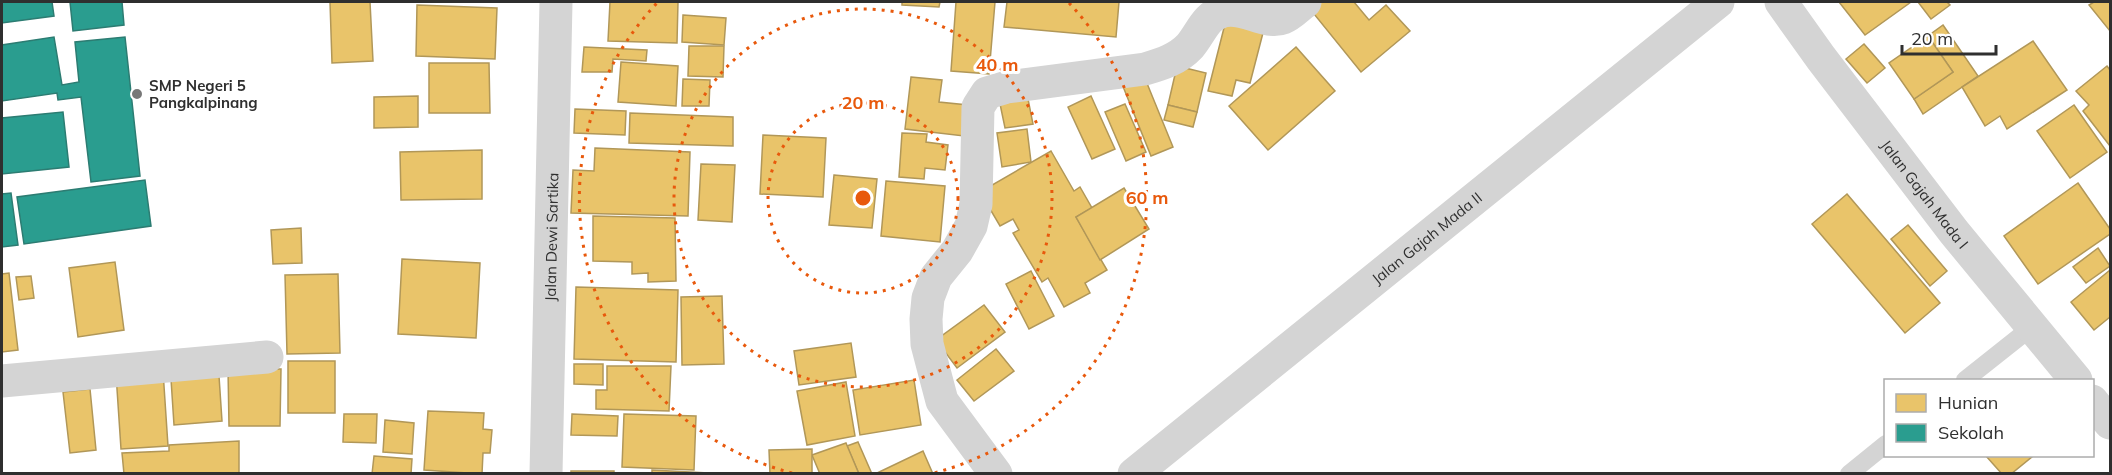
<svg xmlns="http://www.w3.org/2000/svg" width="2112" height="475" font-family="Mulish,sans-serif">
<rect width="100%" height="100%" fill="#fff"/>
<g fill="#e9c46a" stroke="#b19758" stroke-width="1.5">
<polygon points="330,2 370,2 373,61 332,63"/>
<polygon points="610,2 678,2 677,43 608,41"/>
<polygon points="902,2 940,2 939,7 902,5"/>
<polygon points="956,2 995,2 989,74 951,71"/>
<polygon points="1007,2 1119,2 1116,37 1004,27"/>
<polygon points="1320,2 1354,2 1369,20 1386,5 1410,31 1361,72 1310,9"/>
<polygon points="1839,2 1911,2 1865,35"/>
<polygon points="1918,2 1947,2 1950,5 1931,19"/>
<polygon points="2094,2 2110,2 2110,31 2089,5"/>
<polygon points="417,5 497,8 495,59 416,56"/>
<polygon points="683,15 726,18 724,45 682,42"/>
<polygon points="1226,20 1264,29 1250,83 1236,80 1232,96 1208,91"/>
<polygon points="1943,25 1978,76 1923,114 1914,99 1953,72 1928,36"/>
<polygon points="1928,36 1953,72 1914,99 1889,63"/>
<polygon points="2033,41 2067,90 2007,129 2000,116 1985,126 1962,87"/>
<polygon points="1864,44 1885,68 1867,83 1846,59"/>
<polygon points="689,46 724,46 723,77 688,76"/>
<polygon points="584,47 647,50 646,61 613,59 612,72 582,72"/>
<polygon points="1296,47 1335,91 1268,150 1229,106"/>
<polygon points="621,62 678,66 676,106 618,102"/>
<polygon points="429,63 489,63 490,113 429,113"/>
<polygon points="1177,66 1206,73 1197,112 1168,105"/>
<polygon points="2107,66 2110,70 2110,146 2083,111 2089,105 2076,91"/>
<polygon points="1144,76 1173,147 1151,156 1122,84"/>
<polygon points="911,77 942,80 939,102 968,105 964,136 905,129"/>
<polygon points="683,79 710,80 709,106 682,106"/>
<polygon points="1027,94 1033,124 1005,128 999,99"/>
<polygon points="418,96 418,127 374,128 374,97"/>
<polygon points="1091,96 1115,149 1092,159 1068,107"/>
<polygon points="1125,104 1146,152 1126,161 1105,112"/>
<polygon points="1168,105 1197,112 1193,127 1164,120"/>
<polygon points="2074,105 2107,152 2070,178 2037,131"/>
<polygon points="575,109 626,111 625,135 574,133"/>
<polygon points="630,113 733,117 733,146 629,143"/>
<polygon points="1027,129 1031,162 1002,167 997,133"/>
<polygon points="902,133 927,134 926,142 948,145 945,170 925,168 924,179 899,177"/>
<polygon points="763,135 826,138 823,197 760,194"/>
<polygon points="595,148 690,152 688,216 571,213 573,170 594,171"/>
<polygon points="482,150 482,199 401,200 400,152"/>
<polygon points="1051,151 1074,191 1080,187 1092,208 1076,217 1107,270 1085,283 1090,293 1064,307 1048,278 1042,282 1013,233 1019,230 1013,219 1000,226 980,192"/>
<polygon points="701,164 735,165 732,222 698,220"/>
<polygon points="834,175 877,179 872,228 829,225"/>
<polygon points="886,181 945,186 940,242 881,236"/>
<polygon points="2078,183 2110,229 2110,234 2038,284 2004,236"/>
<polygon points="1124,188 1149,229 1100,260 1076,217"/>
<polygon points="1847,194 1940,303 1905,333 1812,224"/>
<polygon points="593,216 675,218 676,281 648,282 648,273 632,274 632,262 593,261"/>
<polygon points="1908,225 1947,271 1930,286 1891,239"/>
<polygon points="301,228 302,263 273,264 271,230"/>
<polygon points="2098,248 2110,266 2086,283 2073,267"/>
<polygon points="402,259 480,263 476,338 398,334"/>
<polygon points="115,262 124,330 78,337 69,268"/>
<polygon points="2110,270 2110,317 2094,330 2071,302"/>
<polygon points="1031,271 1054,316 1029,329 1006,284"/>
<polygon points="9,273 18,350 2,352 2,274"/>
<polygon points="338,274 340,353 287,354 285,275"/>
<polygon points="31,276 34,298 19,300 16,277"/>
<polygon points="576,287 678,290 676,362 574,359"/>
<polygon points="722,296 724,364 682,365 681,297"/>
<polygon points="984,305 1005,332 957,368 936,340"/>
<polygon points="851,343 856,377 799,385 794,351"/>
<polygon points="996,349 1014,371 974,401 957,380"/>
<rect x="288" y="361" width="47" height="52"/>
<polygon points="574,364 603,364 603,385 574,384"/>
<polygon points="607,366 671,366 669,411 596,409 596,390 607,390"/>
<polygon points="228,369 281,369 280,426 229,426"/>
<polygon points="163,371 168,446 121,449 116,374"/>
<polygon points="219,376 222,421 174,425 171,379"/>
<polygon points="914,380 921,425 860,435 853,390"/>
<polygon points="846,382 855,436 807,445 797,391"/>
<polygon points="90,389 96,450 70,453 63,392"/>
<polygon points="428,411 484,413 483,429 492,430 490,453 483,453 482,474 424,470"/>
<polygon points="344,414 377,414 376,443 343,442"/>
<polygon points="572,414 618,416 617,436 571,435"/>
<polygon points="624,414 696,416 694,470 622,467"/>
<polygon points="385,420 414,423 412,454 383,452"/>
<polygon points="239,441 239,474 124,474 122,453 169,451 169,445"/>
<polygon points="858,442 872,474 859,474 847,446"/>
<polygon points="846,443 859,474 820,474 812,455"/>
<polygon points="812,449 812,474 770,474 769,450"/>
<polygon points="923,451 933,474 875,474"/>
<polygon points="374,456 412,459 411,474 372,474"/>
<polygon points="1986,456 2033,456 2011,474 2002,474"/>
<polygon points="652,470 708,473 708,474 652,474"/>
<rect x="571" y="471" width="43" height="3"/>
</g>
<g fill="#2a9d8f" stroke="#2c7c72" stroke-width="1.5">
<polygon points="2,2 52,2 54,16 2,23"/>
<polygon points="70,2 122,2 124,25 73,31"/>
<polygon points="54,37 62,85 79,82 75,42 125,37 140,176 91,182 81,97 58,100 57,93 2,101 2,45"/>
<polygon points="63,112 69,167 2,174 2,118"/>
<polygon points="145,180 151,226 24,244 17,197"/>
<polygon points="11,193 18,245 2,247 2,194"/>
</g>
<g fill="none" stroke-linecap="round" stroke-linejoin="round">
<g stroke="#d4d4d4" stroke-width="18">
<polyline points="1965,380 2033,326"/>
<polyline points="1849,474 1886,444"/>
</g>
<g stroke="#d4d4d4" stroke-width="33">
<path id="s1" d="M1781,2L1821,58L1954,232L2076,380"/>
<polyline points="2,381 267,357"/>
<polyline points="2092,401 2110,423"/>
<path id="s2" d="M546,474L556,2"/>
<path d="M996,474L942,401L927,344L926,319L928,298L936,277L957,251L971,226L976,204L978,107L987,93L1007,87L1145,69C1162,64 1178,59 1190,46C1201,33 1206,15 1224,11C1244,6 1266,25 1283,18C1291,15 1298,7 1305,2"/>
<path id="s3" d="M1134,474L1718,2"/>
</g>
</g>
<g fill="none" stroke="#e8590c" stroke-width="3" stroke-dasharray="3 6">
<circle cx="863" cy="198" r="95"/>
<circle cx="863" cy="198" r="189"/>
<path d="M792 473A284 284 0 0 1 657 3M1069 3A284 284 0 0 1 934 473"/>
</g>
<circle fill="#787878" stroke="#fff" stroke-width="2" cx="137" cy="94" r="6"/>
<g text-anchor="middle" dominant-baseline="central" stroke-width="6" stroke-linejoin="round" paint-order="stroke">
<g font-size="15" font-weight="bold" fill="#2f2f2f" stroke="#fff" text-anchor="start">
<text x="149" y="85">SMP Negeri 5<tspan x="149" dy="17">Pangkalpinang</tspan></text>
</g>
<g font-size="15" fill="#2f2f2f" stroke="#fff">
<text stroke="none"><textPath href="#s1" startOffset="240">Jalan Gajah Mada I</textPath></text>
<text stroke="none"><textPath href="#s2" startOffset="237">Jalan Dewi Sartika</textPath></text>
<text stroke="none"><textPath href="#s3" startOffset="376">Jalan Gajah Mada II</textPath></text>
</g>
</g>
<circle cx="863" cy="198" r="9" fill="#e8590c" stroke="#fff" stroke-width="3"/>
<g font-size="18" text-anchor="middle" font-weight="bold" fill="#e8590c" stroke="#fff" stroke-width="6" stroke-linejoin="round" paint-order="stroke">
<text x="997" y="71">40 m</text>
<text x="863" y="109">20 m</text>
<text x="1147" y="204">60 m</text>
</g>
<rect width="2112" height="475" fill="none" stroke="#2f2f2f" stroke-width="6"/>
<rect x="1884" y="379" width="210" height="78" fill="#ffffff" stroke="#acacac" stroke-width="1.5"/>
<rect x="1896" y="394" width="30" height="18" fill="#e9c46a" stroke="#acacac" stroke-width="1.5"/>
<text x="1938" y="409" font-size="18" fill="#2f2f2f">Hunian</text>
<rect x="1896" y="424" width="30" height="18" fill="#2a9d8f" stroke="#acacac" stroke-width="1.5"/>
<text x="1938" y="439" font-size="18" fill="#2f2f2f">Sekolah</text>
<path d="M1902 45v9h94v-9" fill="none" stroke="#2f2f2f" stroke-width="3"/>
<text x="1911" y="45" font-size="18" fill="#2f2f2f" stroke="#ffffff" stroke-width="4.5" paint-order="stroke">20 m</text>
</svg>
